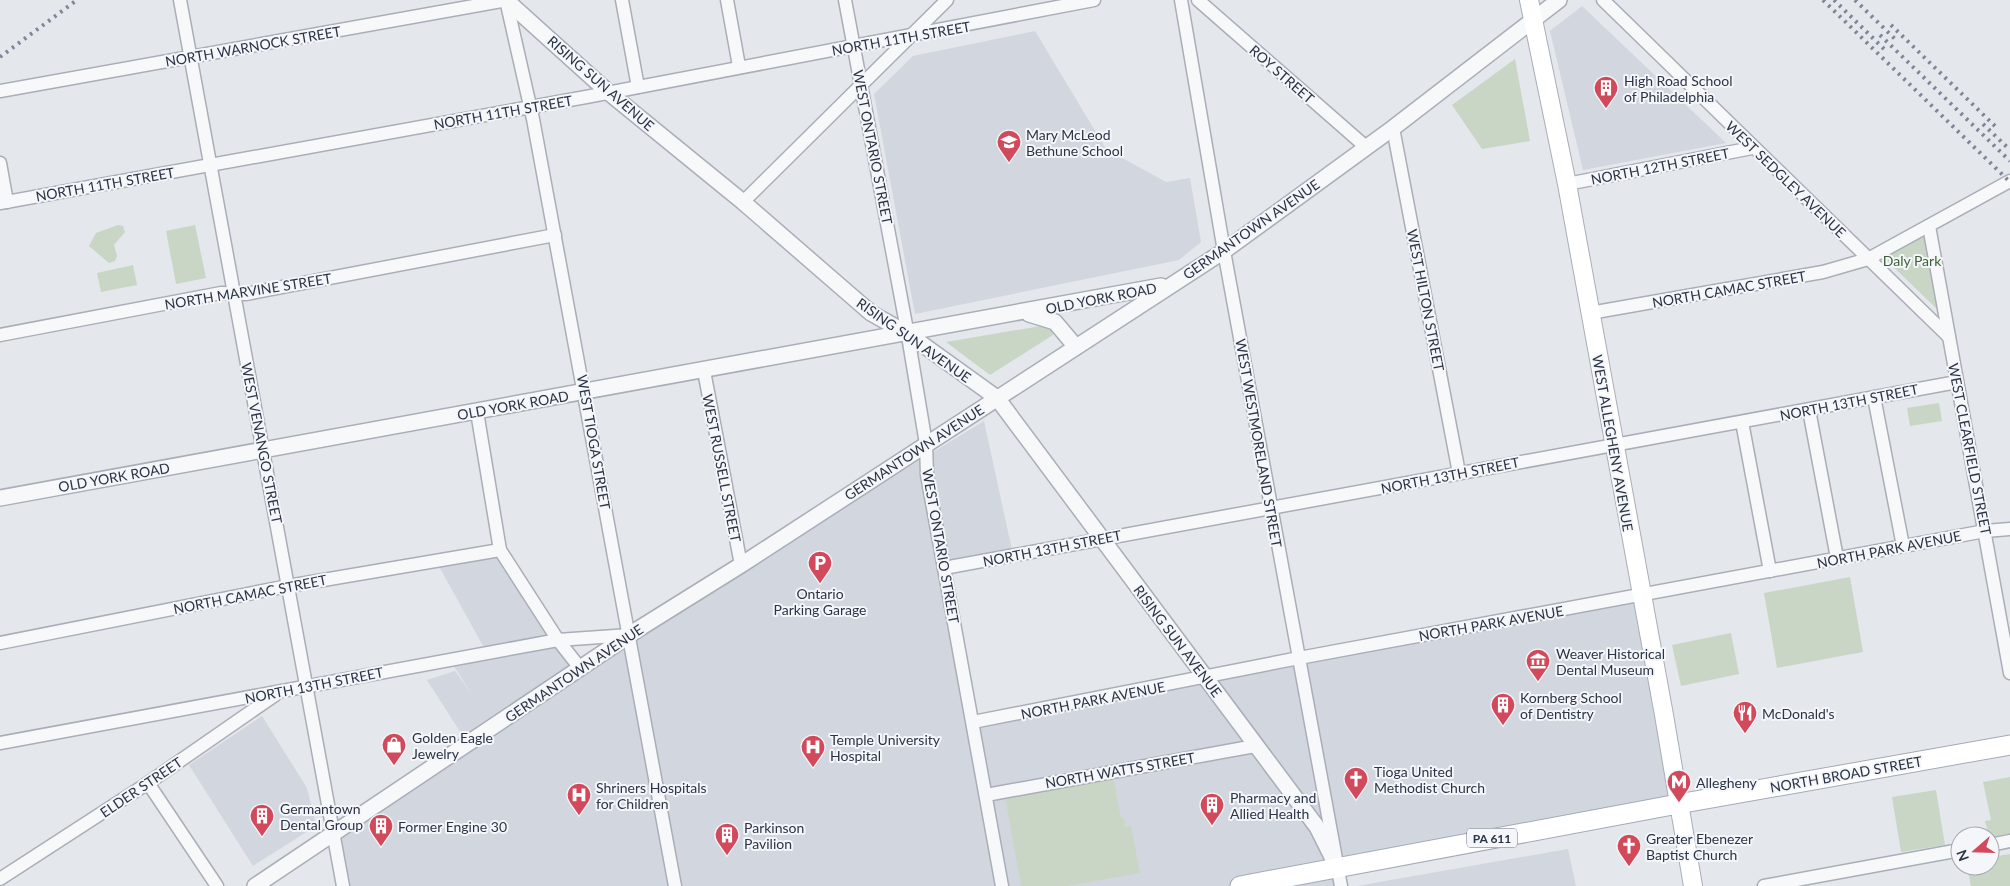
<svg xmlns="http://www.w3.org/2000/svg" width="2010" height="886" font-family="Lato,sans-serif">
<rect width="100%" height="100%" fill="#e4e7ec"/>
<g fill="#d2d6de">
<polygon points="1582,6 1726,143 1583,170 1550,31"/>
<polygon points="1035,31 1106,149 1166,182 1190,178 1201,242 1179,260 915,314 874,94 913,56"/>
<polygon points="984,421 1013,555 944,568 973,722 1642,595 1678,804 1337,867 1341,886 342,886 333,835 468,744 427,680 455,671 473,696 450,660 487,653 436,561 500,550 580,668"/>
<polygon points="262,716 307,788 316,826 253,866 189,765"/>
<polygon points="1568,849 1576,886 1357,886"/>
</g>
<g fill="#c9d6c5">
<polygon points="1515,59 1530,141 1482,149 1452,105"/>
<polygon points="118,225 123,226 125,232 114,245 117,256 115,261 109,263 89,246 96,233"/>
<polygon points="195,225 206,278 176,284 166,231"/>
<polygon points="1925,231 1938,310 1882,256"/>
<polygon points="133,265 137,285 101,292 97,273"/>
<polygon points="1041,326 1051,330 1053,335 990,375 946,342"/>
<polygon points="1939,403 1942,421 1910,426 1907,408"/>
<polygon points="1850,577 1863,652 1777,668 1764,593"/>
<polygon points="1731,633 1739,674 1681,686 1672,645"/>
<polygon points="1113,777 1121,818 1124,818 1125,827 1131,826 1140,873 1067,886 1021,886 1005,796"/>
<polygon points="2010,777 2010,837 1990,840 1985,821 1991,820 1983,782"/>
<polygon points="1936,790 1945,845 1901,852 1892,797"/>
<polygon points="2010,854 2010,886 1971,886 1967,866 1990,866 1990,857"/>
</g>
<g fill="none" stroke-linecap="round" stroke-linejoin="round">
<defs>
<g id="minor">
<polyline points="180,0 343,886"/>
<polyline points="506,0 533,119 675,886"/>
<polyline points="622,0 638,87"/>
<polyline points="727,0 739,66"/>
<polyline points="845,0 907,330 926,444 927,475 1002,886"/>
<polyline points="1181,0 1224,251 1341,886"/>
<polyline points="1198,0 1366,147"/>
<polyline points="1603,0 1949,337"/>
<polyline points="0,91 507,0"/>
<polyline points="1393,128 1459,473"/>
<polyline points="0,163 7,202"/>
<polyline points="1567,184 1752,148"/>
<polyline points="743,202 947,0"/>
<polyline points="0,203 586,97 1094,0"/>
<polyline points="1929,226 2010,673"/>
<polyline points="1590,313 1823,272 1868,259 2010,181"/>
<polyline points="0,335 221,293 246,294 555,235"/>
<polyline points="704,371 741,565"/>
<polyline points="1874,397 1903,546"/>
<polyline points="1809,410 1837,558"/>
<polyline points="477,412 500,550 558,640 580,668"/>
<polyline points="1742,422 1770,571"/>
<polyline points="944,568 1957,382"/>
<polyline points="0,643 288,586 500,550"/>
<polyline points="973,722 1299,658 1985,531 2010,529"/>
<polyline points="0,743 558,640 629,635"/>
<polyline points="148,783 217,886"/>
<polyline points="986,795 1255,746"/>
<polyline points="1990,845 2010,841"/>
<polyline points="0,879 148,783 275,695"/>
<polyline points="1764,886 1960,850"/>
</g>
<g id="tertiary">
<polyline points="506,0 608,92 743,202 871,313 908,334 997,398 1317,827 1337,867"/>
<polyline points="1029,314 1055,322 1076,347"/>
<polyline points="0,498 1161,286"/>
<polyline points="255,886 640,628 741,565 1224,251 1393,128 1559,0"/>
</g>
<polyline id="secondary" points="1529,0 1567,184 1664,715 1693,886"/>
<polyline id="primary" points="1240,886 1678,804 2010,745"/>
</defs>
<use href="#minor" stroke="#a9aeb7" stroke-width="15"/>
<use href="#tertiary" stroke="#a9aeb7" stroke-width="18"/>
<use href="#secondary" stroke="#a9aeb7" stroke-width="20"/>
<use href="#primary" stroke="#a3abb8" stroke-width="21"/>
<use href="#minor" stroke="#f7f8fa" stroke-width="12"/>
<use href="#tertiary" stroke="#f7f8fa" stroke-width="15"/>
<use href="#secondary" stroke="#fff" stroke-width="18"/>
<use href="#primary" stroke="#fff" stroke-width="19"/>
<g stroke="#7d8696" stroke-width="4" stroke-dasharray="2.5 5" stroke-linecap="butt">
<polyline points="1823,0 2010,182"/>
<polyline points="1834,0 1884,49"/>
<polyline points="1855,0 1895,39"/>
<polyline points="1891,25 1997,128"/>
<polyline points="1880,35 2010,161"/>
<polyline points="0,57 77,0"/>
<polyline points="1983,124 2010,150"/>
</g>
</g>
<defs>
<symbol id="building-pin" viewBox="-11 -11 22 30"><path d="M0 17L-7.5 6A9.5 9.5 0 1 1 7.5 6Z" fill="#d1495b" stroke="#f4f6f9"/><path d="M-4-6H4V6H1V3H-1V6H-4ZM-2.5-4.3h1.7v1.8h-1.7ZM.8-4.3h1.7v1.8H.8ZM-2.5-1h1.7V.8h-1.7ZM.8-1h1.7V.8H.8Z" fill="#fff"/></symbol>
<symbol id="school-pin" viewBox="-11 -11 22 30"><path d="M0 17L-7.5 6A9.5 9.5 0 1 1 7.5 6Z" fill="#d1495b" stroke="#f4f6f9"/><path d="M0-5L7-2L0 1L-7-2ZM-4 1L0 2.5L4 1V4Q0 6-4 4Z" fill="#fff"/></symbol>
<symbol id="parking-pin" viewBox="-11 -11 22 30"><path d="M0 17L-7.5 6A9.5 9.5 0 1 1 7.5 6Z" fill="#d1495b" stroke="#f4f6f9"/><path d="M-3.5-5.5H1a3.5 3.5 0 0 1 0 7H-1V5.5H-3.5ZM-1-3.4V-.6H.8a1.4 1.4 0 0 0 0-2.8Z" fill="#fff"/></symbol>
<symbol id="museum-pin" viewBox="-11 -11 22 30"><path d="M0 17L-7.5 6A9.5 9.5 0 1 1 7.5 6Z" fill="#d1495b" stroke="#f4f6f9"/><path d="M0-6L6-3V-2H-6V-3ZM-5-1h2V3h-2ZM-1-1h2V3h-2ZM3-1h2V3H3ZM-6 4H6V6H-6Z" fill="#fff"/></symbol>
<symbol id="restaurant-pin" viewBox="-11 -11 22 30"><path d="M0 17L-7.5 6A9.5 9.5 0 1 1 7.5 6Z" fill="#d1495b" stroke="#f4f6f9"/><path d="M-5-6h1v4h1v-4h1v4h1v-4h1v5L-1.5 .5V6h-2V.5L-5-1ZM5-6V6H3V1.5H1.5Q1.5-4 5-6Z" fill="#fff"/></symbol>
<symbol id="shop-pin" viewBox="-11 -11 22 30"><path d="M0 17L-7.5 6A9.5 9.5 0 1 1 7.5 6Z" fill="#d1495b" stroke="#f4f6f9"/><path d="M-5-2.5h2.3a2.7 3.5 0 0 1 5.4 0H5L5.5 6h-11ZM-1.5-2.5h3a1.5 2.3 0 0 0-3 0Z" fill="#fff"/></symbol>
<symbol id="hospital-pin" viewBox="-11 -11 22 30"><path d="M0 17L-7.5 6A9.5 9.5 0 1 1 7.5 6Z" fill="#d1495b" stroke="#f4f6f9"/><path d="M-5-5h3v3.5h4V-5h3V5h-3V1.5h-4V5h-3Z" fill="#fff"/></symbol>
<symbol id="church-pin" viewBox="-11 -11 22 30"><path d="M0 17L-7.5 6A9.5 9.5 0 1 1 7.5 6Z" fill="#d1495b" stroke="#f4f6f9"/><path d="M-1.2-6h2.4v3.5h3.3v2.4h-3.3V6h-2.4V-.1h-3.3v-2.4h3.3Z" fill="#fff"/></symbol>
<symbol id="metro-pin" viewBox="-11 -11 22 30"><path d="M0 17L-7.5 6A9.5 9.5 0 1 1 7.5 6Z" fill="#d1495b" stroke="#f4f6f9"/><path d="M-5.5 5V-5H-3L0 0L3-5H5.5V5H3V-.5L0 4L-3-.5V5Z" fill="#fff"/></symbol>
</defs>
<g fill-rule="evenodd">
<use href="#building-pin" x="1592" y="74" width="28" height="38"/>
<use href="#school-pin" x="995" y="128" width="28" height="38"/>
<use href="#parking-pin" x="806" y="549" width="28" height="38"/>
<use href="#museum-pin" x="1524" y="647" width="28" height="38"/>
<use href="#building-pin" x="1489" y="691" width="28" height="38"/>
<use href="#restaurant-pin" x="1731" y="699" width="28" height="38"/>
<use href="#shop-pin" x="380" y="731" width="28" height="38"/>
<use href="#hospital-pin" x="799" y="733" width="28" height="38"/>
<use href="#church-pin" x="1342" y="765" width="28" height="38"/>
<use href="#metro-pin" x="1665" y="768" width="28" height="38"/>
<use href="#hospital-pin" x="565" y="781" width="28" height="38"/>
<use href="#building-pin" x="1198" y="791" width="28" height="38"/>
<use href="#building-pin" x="248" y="802" width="28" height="38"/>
<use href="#building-pin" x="367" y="812" width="28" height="38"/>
<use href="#building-pin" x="713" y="821" width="28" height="38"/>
<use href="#church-pin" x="1615" y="832" width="28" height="38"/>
</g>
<g text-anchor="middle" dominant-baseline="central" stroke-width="4" stroke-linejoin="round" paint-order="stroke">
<rect fill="#f4f6f9" stroke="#676e7b" stroke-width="1" x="1467" y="828.5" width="50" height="19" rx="4"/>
<g font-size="12" font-weight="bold" fill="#2b3445">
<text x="1492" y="838">PA 611</text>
</g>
<g font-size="14" fill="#2b3445" stroke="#f4f6f9">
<text transform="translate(901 38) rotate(-10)">NORTH 11TH STREET</text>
<text transform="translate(253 46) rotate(-10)">NORTH WARNOCK STREET</text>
<text transform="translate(1282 74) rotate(41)">ROY STREET</text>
<text transform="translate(601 83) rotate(41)">RISING SUN AVENUE</text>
<text transform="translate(503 112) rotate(-10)">NORTH 11TH STREET</text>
<text transform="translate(873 147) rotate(79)">WEST ONTARIO STREET</text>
<text transform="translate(1660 166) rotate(-11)">NORTH 12TH STREET</text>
<text transform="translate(1786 179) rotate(44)">WEST SEDGLEY AVENUE</text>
<text transform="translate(105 184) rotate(-10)">NORTH 11TH STREET</text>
<text transform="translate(1251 229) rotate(-35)">GERMANTOWN AVENUE</text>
<text transform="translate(1729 289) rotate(-10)">NORTH CAMAC STREET</text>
<text transform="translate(248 291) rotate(-9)">NORTH MARVINE STREET</text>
<text transform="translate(1101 298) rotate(-11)">OLD YORK ROAD</text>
<text transform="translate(1426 300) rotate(79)">WEST HILTON STREET</text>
<text transform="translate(914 340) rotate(35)">RISING SUN AVENUE</text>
<text transform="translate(1849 402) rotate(-11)">NORTH 13TH STREET</text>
<text transform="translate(513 405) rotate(-10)">OLD YORK ROAD</text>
<text transform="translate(594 442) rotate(80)">WEST TIOGA STREET</text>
<text transform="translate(262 443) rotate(79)">WEST VENANGO STREET</text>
<text transform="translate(1259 443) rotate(80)">WEST WESTMORELAND STREET</text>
<text transform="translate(1613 443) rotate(80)">WEST ALLEGHENY AVENUE</text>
<text transform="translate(1970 449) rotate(79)">WEST CLEARFIELD STREET</text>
<text transform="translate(914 452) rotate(-33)">GERMANTOWN AVENUE</text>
<text transform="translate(722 468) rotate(79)">WEST RUSSELL STREET</text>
<text transform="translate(1450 475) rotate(-11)">NORTH 13TH STREET</text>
<text transform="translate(114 477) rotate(-10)">OLD YORK ROAD</text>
<text transform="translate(941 546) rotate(80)">WEST ONTARIO STREET</text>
<text transform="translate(1052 548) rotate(-11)">NORTH 13TH STREET</text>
<text transform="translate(1889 549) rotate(-11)">NORTH PARK AVENUE</text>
<text transform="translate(250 594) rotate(-11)">NORTH CAMAC STREET</text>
<text transform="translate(1491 623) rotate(-10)">NORTH PARK AVENUE</text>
<text transform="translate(1178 641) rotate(53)">RISING SUN AVENUE</text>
<text transform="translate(574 673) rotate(-34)">GERMANTOWN AVENUE</text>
<text transform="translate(314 685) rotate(-11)">NORTH 13TH STREET</text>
<text transform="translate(1093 700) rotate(-11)">NORTH PARK AVENUE</text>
<text transform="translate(1120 770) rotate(-10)">NORTH WATTS STREET</text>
<text transform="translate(1846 774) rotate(-10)">NORTH BROAD STREET</text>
<text transform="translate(141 787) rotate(-34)">ELDER STREET</text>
</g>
<g font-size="14" fill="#2b3445" stroke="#f4f6f9" text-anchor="start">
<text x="1624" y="80">High Road School<tspan x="1624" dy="16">of Philadelphia</tspan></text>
<text x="1026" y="134">Mary McLeod<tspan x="1026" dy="16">Bethune School</tspan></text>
<text x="820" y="593" text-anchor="middle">Ontario<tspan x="820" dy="16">Parking Garage</tspan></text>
<text x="1556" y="653">Weaver Historical<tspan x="1556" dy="16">Dental Museum</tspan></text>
<text x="1520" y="697">Kornberg School<tspan x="1520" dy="16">of Dentistry</tspan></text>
<text x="1762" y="713">McDonald's</text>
<text x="412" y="737">Golden Eagle<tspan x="412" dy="16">Jewelry</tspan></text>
<text x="830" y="739">Temple University<tspan x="830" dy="16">Hospital</tspan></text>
<text x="1374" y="771">Tioga United<tspan x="1374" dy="16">Methodist Church</tspan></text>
<text x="1696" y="782">Allegheny</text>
<text x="596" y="787">Shriners Hospitals<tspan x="596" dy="16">for Children</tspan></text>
<text x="1230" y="797">Pharmacy and<tspan x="1230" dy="16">Allied Health</tspan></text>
<text x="280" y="808">Germantown<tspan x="280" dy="16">Dental Group</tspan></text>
<text x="398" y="826">Former Engine 30</text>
<text x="744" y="827">Parkinson<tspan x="744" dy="16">Pavilion</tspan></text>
<text x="1646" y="838">Greater Ebenezer<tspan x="1646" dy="16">Baptist Church</tspan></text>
</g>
<g font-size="14" fill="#3f6138" stroke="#f4f6f9">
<text x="1912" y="260">Daly Park</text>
</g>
</g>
<g transform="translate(1975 851) rotate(250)"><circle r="24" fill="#f4f6f9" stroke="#a4a8b1"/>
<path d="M0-4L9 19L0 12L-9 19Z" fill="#d1495b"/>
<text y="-8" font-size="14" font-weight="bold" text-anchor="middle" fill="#2b3445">N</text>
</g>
</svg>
